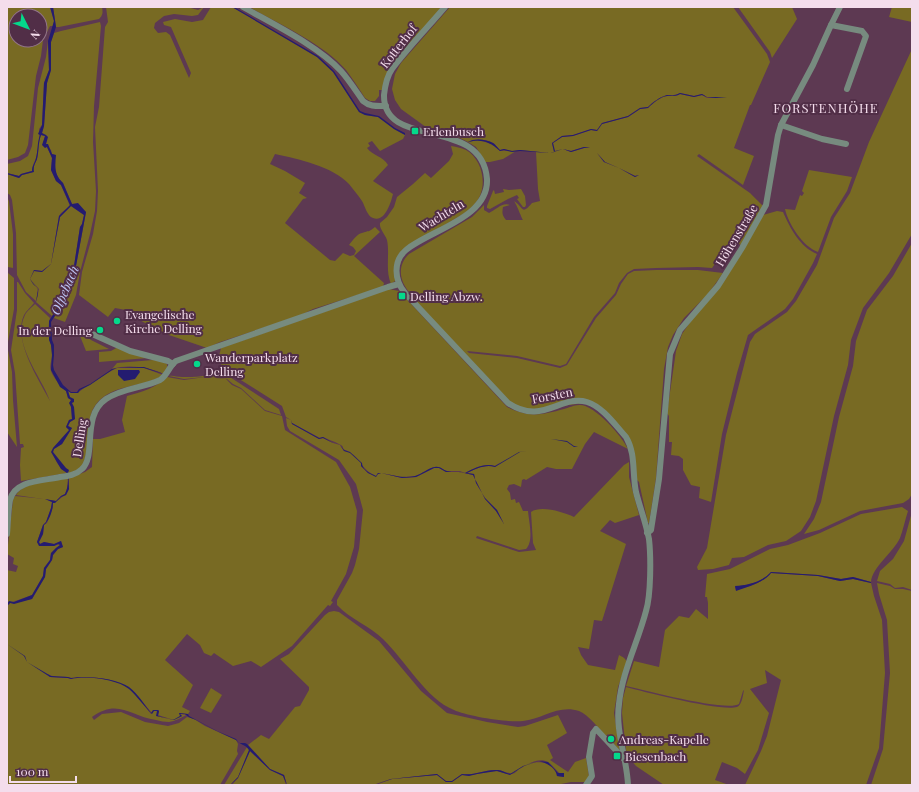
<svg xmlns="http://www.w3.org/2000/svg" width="919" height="792" font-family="'Playfair Display',serif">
<rect width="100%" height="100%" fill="#5d3952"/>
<g fill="#786a23" fill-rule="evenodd">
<path d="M7,7H50L54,21L53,26H50L43,40L41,56L36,76L28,145L25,153L18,157L7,160ZM16,16H40V40H16Z"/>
<path d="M53,7H102C103,12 103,15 99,19L59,27H56Z"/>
<path d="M106,7H187L198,10L204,7L198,15L192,16L174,14L164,16L155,23L154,28L158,33L166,32L170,35L189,78L191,73L171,27L164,25L163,22L175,19L192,22L203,20L211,7H232L317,57L333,72L359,112L365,115L378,117L394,129L405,135L403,139L380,151L372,141L368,143L370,146L367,148C373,156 383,156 388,165L373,181L393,194C391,202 385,223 373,218C367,216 365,206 362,201C358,195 353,189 349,184C332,166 298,159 275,154L270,164L285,171L305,183L299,193L307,198L303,199L285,223L330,260L335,261L343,253L350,256L354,255L356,251L353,247L349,245C353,240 357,234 362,233C369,230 368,233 375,227L380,232L354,256L384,283L383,287L313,309L299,316L220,342L207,348L166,334L130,315L131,311L115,308L108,317L79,295L82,272L93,234L97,211L98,191L95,127L99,107L105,27L108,22Z"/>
<path d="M249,7H444L398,60L383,90H379V96L375,101H370L365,98C359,89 353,79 346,70C325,45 278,23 249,7Z"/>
<path d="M450,7H733L767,54L770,62L751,105H750L734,148L754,156L743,185L699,154L697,156L750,193L763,206L741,245L732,240L712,268L698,267L656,268L634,269L627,273L619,283L615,293L594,317L566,364L560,366L517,356L467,351L469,353L517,358L560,368L567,365L596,318L616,295L621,284L628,274L634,271L656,270H698L723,273L708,294L684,318L673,335L668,347L664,369L656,478L649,523H648L639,482L635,478L632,447L592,402L530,410L513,405L408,294L410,293C399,281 397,265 409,254L472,217L484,205V210L489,213C496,210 502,202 510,205L503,207C502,213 502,215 506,220H523C522,219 517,205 514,201C524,207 521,216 532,203L540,201L538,189L536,152L550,153L563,149L571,152L584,148H590L597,153L604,162L619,168L635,177L639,175L649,179L639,175L635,176L619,168L605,162L597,153L590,148L584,147L571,151L563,149L554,152L553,143L562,137L573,136L591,130L597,131L602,124L628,117L640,109L648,108C653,103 660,97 667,96C672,95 675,97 680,94L694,97L702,95L707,98H718L707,97L702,94L694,96L680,93C675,96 672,95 667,95C660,97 653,102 648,107L640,108L628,116L602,123L597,130L591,129L573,135L562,136L552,143L554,152L550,153L520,150L512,151L504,149L500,150C498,148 495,144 493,143C486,139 474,138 468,142L454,135L430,130L401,109L395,100L392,89L395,74L401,63Z"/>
<polygon points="738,7 792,7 797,19 772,58 770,52"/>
<polygon points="892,7 912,7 912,22 889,17"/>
<path d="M100,22L101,26L94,106L93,142L96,191L95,211L90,234L80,272L76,295L65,322L54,318L58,311L61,298L64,293L67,280L76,266L86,212L72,204L63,183C54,175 54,166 55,155L52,154L51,150L46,144L47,137L42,133L44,126L47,83L51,70V42L54,33L61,31Z"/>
<path d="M48,41L49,70L44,83L42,125L39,129C40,136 38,151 36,158C34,163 32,166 32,171L21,174L19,176L7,173V164L20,161L28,156L32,146L38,88L46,57Z"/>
<polygon points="912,49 912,234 889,273 863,308 851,340 848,365 834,416 816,501 810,517 801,531 786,541 768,545 744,557 732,558 729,565 713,569 698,570 697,567 707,548 726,435 750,342 755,334 787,312 796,301 817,265 834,218 850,193 869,142"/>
<path d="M41,135L45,136L43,145L47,147L52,158L51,170L56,181L61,185L70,206L61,213L59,216L51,264L42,271L34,270L30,279L38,289L36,301L26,292L17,275L16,233L12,200L10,195L7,193V174L19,178L22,175L33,172C33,166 35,164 37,159C39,151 38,143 41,135Z"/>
<path d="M478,140L492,144L500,151C505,150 510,152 516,151L503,159L490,162H485L476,147L468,142Z"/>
<path d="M451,146C457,147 462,148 466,150C480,158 486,178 481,193C479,200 473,206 468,211L405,249L395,281L391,284C385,270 390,254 387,240C385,234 379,229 380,223L387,217L394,207L397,197L413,184L425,173L431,178L449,161L453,154Z"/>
<path d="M809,170L852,177L847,191L831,217L818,252C803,247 788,223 785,209L795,210L800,195L802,196L804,193L802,191Z"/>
<polygon points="503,189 509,190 521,189 525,196 526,205 525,207 523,207 517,199 519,198 517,195 508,199 490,209 487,208 487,206 493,191 494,190 495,194 504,192"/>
<polygon points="7,197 9,201 13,234 13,268 8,267 8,273 14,278 14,309 8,342 8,350 12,372 13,400 17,447 7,432"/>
<polygon points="71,206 84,215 82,224 80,227 74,266 65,279 62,292 58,298 56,310 52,316 36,302 39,289 30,279 34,271 42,272 51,264 60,217"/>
<path d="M777,211L783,212C790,228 800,247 817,254L813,263L793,299L785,309L748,335L737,373L722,434L711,502L699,498L700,487L691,485L683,470V459L679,456L671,455L672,442H669V416L667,413L676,351L682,334L763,215Z"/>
<polygon points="912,243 912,494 909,499 903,503 860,511 819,530 804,534 814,519 821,502 839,417 853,366 856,341 867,310 893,276"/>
<path d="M17,282H18L25,293L34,303C31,307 26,311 24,315C12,339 39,380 50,401C42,377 11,343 25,315C27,311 32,307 35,304L50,318C46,330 52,343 52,355C52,360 49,366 51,371C53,377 61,387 66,391L68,398L71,400L72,419L69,420L66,427L70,430L53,448C53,458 58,467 67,473L21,481L20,465L21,448L24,447L23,444H20L15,373L11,350L17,310Z"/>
<path d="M389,289L399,291L507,407C529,418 542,415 564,409C568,408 574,405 579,405C594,404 622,436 628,449L594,432L585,444L572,469H556L547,467L526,480L524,479L522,480L521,487L514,484L509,485L507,489L510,493L511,500L515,499L516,503L519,502L523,511H528C529,522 534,541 526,549L519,550L477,536L476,538L519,552L536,550L533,543L531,512C541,505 563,512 574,517L624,465L629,462V477L639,515L615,523L610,520L600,531L626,544L602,621L594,620L589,649L578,647L581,655L588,665L615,670L619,655C623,657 625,658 627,662L618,687L614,713L620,752L611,740L613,739L608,734L606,736C599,729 588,714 579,711C559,704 542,719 523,721C508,723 467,716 454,710C426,699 405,660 383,639C370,626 350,619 337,605V600L352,573L355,565L359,549L363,510L356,484L339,460L290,431L287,426L286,418L291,420L292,424L319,439L323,438L333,443L340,445L344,451L350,452L361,463V466L368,473L376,476L378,474L381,473L402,478L416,477L434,468H439L446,472H460L473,475L485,499L496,511L504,524L512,530L504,524L497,510L485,498L476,483L474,474L467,473C476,469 485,464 495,467L501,462L495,466C484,463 475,468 465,473L460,471H446L439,467H434L416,476L402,477L381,473H378L376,476C362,470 362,461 351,453C349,451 347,451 345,450C341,447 345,448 341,445C338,443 327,439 323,437L320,438L292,423L291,420L286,417L282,406L236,377L223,367L218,360L221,348Z"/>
<polygon points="84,333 91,340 109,349 86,351 80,336"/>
<polygon points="118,347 148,358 99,362 99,352 111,351"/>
<path d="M153,360L161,361L167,364V369L164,374C148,367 129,364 112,369L117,363Z"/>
<path d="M117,368H144L163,375C143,389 108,382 93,409C85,426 91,457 80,468C77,471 72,472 68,473L53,452L54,449L62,444L72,428L68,426L70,422L75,419L68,390L71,393H78C80,390 112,370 117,368Z"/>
<path d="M219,370L279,409L281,415L265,410L241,388L233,384L227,379L205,377L184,379L169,376C173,375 177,377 182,377C193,377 210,377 219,370Z"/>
<path d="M167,377L184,380L205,377L226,379L232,385L241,389L265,411L282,416L285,430L336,462L350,487L357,511L354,547L346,574L331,601L333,602L330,606L328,605L292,646L261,667L251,661L233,666L214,653L211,656L204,653L200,645L187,634L165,660L193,685L182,707L190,711L188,714L179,713L181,716L174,720L158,715L159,711L158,710H155L152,713C144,704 138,695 129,688C117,678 86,675 71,678C64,675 55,679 48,674L50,677L68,678L71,679C85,675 117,679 129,688C137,696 144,705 151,714L154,711H157V716L174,720L182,716L180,714L186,715C181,718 175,721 169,722C165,722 160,721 156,720C130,716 118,698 92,717L94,720L102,714L121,712L145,722L168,726L179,723L187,717L194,719L205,726L236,740L238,744L237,751L238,754L220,785H7V635L8,634L7,606L10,603L32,599L45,577L46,569L52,560L53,555L58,549L63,547L61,541L54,544L44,542L40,544L39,542L43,534L44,525L47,523L53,507L52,505L53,502C59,501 61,497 66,495L69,489V478L85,472L92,467L93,439H100L125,432L122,420L127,396C141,392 156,388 167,377Z"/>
<path d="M68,478L67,489L65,494L61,496L56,501L16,495C25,481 52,481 68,478Z"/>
<polygon points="15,496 45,499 52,502 51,508 46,522 43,525 37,542 40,546 54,546 60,544 60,545 56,548 51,553 50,560 44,568 43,576 32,595 7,604 7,570 16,572 18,566 13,564 14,558 7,554 13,500"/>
<path d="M902,507L908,511C905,520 903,530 900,538C893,553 872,567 871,582L853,577L841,579L818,575L771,572C762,583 748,584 735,587L736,590C748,587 763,583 771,573L818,576L840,581L853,579L871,583L874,596L882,620L885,673L879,748L866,785H745L761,751L767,736L781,680L765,670L767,683L750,689L769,713L758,750L745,774L737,768L722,762L715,780L729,785H664L636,766L630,759L626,750L622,713L623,698L626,687C645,692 722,712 737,707C742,705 743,695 744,690L743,691L739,704C727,712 644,690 626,686L634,661L659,667L665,630L679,616L689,618L696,609L708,619V603L707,597H705L707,574L730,569L770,549L788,545L820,533L861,514Z"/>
<polygon points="912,512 912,590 903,587 895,588 890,584 877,581 880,571 893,559 904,541"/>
<polygon points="877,583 890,586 895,589 903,589 912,591 912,785 871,785 883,749 890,673 887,620 879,594"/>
<path d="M334,611L339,612L379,641L421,691L447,713L487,722L518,727L525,726L558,715L567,733L547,745L553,758L550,760L568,772L575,762L586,758L589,776L586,782H571L556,785H376L392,779L437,775L446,782H452L462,775C473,777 484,771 496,771C501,771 506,775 511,774C516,774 518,769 522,767C531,762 542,760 551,766C554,769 557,772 557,776L564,777C558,773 554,766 548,762C537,756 521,768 513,773C507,774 502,770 497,770C485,769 474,776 462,774L452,781H446L437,774L391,779L373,785H287L284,775L270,769L248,745L261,735L269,739L295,707L300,706L309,690V687L280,659L289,654L325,615L329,612Z"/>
<polygon points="211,688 222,695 211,713 200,708"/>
<polygon points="247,747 249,750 238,777 230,785 224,785"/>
<polygon points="250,751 270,770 283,776 286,785 232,785 238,778"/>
</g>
<g fill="#241c70">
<path d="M50,7H53L56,27L51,42V70L47,83L44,126L42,133L46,135L48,137L46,144H48L52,154L56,155C55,166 54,175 63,183L72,204L78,203L86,212L76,266L67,280L64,293L61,298L58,311L51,322L52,340L54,345V355L53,365L54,370L63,385L71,392H77L79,389L90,384L112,369L117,368L144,367L164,374L144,368H117L112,370L90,385L80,390L78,393H71L68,391L70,397L74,399V402L72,403L74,407L75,419L70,422L68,426L72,428L62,444L54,449L53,452L66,468L69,470L68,473L69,489L66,495L61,497L55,503H53C53,509 50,520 44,525L43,534L39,542L40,544L44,542L54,544L61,541L63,547L58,549L53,555L52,560L46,569L45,577L32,599L14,604L10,603L7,606V604L9,601L14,602L32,595L43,576L44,568L50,560L51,553L56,548L60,545L58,544L54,546H39L37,542L43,525L46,522L51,508L52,502L45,499L15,496L45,499L56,501L61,496L65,494C68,487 69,480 67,473L61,469L51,452L53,448L69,430L66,427L69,420L72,419L71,407L69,403L71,400L68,398L66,391L60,387L51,370L52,355L51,345L49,340V321L56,310L58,298L62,292L65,279L74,266L80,227L82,224L84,215L71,206L60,217L51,264L42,272L34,271L30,279C36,291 41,285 36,302L38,290L30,279L34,270L42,271L51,264L59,216L70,205L61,185L56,181L51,170L52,158L47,147L45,148L42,145L45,136L41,135C38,143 39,151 37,159C35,164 33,166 34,172L22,175L19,178L7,174V173L19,176L21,174L32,171C32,166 35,163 36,158C38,151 37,143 40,135L38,134L42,125L44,83L49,70L48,41L54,21Z"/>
<polygon points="232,7 234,7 318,56 334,71 360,111 365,113 379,116 395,128 405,133 405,135 394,129 378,117 365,115 359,112 333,72 317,57"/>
<path d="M680,93L694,96L702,94L707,97H727C719,98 710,99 702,95L694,97L680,94C675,97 672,95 667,96C660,97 653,103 648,108L640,109L628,117L602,124L597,131L591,130L573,136L562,137L553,143L555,151L563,149L571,151L584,147L590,148L597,153L605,162L619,168L635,176L639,175L649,179L639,175L635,177L619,168L604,162L597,153L590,148H584L571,152L563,149L550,153L520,151L512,152L504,150L500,151C489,141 481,139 468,142C474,138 486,139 493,143C495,144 498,148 500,150L504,149L512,151L520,150L550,153L554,152L552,143L562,136L573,135L591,129L597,130L602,123L628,116L640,108L648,107C653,102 660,97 667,95C672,95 675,96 680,93Z"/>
<polygon points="118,370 139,370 140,372 135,379 124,381 118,375"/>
<path d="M286,417L291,420L292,423L319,438L323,437L333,443L340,445L344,450L350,452L362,463C362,470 370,473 376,476L378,473H381C392,475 404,479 415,476C422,474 428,468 435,467C440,466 443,470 447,471C453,473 459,471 465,473C475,468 484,463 495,466L519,452L527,451L539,443L551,439L567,441L574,446L578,447H574L567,442L551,439L539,443L527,451L520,452L495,467C485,464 476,469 467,473L474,474L476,483L485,498L497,510L504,524L512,531L504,524L496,511L485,499L473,475L460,472H446L439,468H434L416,477L402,478L381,473L378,474L376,477L368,473L361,466V463L350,453L344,451L340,445L333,443L323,438L319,439L292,424L291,420Z"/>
<path d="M771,572L818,575L841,579L853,577L871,582V583L853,579L840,581L818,576L771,573C763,583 748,587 736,591L735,586C748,585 762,582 771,572Z"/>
<path d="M7,644L25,656L27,662L51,676L68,677L71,678C86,675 116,678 129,687C138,694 144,704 151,713L153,710H158L159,711L158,716L173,720L180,716L179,713L188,714L189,716L217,731L236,739L239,743H245L247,744L270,769L284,775L287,785L283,776L270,770L250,751L238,778L230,785L238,777L249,750C245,744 240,745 236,740C222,734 209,727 196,720C191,718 188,717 185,714H180L182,716L174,720L156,716L157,711H154L152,714C144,706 137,696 129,689C117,679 85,675 71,679L68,678L50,677L27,662L24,656Z"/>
<path d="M539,761L524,766L510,775L497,771L477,774L469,776L462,775L452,782H446L437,775L392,779L373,785L391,779L437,774L446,781H452L462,774C474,776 485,769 498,770C502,770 506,773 510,774L523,766L539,761L548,762L558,773H564V777L557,776C556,768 547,763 539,761Z"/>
</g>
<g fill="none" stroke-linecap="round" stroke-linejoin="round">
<g stroke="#778b7f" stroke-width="6">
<path d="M243,7C273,24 318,46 341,71C349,80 356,91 363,101C370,107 377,106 386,106"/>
<path d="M445,7C433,21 421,34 409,48C403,55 397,62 392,69C387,76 385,86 384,95C383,151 482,115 487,179C489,218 430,230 406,250C393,261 394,280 405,293L508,403C542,426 561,394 587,402C603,407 615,425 626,437C636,454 632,473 636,492C640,508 646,523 649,539C651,557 651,595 646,611C638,642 622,672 619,704C615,731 627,758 628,785"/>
<polyline points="831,25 862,31 866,36 847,89"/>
<polyline points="781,125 822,139 846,144"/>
<polyline points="90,333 130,351 168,361 173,364"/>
<polyline points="647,533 651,530 659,479 670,354 680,330 718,286 742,248 766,205 778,135 781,125 813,65 831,25 840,7"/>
<path d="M7,534C8,523 8,511 10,500C15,480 43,481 60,477C68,476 76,475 82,469C97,455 81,416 106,399C122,388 143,388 160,380C168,375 169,366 176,361L388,287L399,284"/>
<polyline points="586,785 592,776 589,757 593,733 596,729 624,759"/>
</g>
</g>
<g fill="#04d98b" stroke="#512e47" stroke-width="1.5">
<rect x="411" y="127" width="8" height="8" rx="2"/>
<rect x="398" y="292" width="8" height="8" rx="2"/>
<circle cx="117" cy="321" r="4"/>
<circle cx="100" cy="330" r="4"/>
<circle cx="197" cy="364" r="4"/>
<circle cx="611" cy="739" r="4"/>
<rect x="613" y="752" width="8" height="8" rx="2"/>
</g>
<g text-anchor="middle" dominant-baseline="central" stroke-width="4" stroke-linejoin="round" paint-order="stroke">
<g font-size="12" fill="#f4ddec" stroke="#512e47">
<text transform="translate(398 46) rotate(-52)">Kotterhof</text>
<text transform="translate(441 215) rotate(-31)">Wachteln</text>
<text transform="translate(736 235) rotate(-59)">Höhenstraße</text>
<text transform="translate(552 395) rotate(-11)">Forsten</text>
<text transform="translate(79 438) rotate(-81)">Delling</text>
</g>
<g font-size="12" fill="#f4ddec" stroke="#512e47" text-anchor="start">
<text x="423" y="131">Erlenbusch</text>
<text x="410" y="296">Delling Abzw.</text>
<text x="125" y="314">Evangelische<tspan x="125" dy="14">Kirche Delling</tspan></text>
<text x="92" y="330" text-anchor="end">In der Delling</text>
<text x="205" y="357">Wanderparkplatz<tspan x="205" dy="14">Delling</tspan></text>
<text x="619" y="739">Andreas-Kapelle</text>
<text x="625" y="756">Biesenbach</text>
</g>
<g font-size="13" letter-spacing="1" fill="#f4ddec" stroke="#512e47">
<text x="826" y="107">FORSTENHÖHE</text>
</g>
<g font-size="13" font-style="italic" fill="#bcc3f2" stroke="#512e47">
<text transform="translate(64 290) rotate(-67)">Olpebach</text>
</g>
</g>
<rect width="919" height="792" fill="none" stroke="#f4ddec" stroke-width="16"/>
<g transform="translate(28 28) rotate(132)"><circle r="19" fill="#512e47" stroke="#927489"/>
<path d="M0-3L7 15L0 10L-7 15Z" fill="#04d98b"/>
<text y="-6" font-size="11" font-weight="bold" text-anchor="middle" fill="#f4ddec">N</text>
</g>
<path d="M10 776v6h66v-6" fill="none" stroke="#f4ddec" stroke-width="2"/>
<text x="16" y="776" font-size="12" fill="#f4ddec" stroke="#512e47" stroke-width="3" paint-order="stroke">100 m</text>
</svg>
